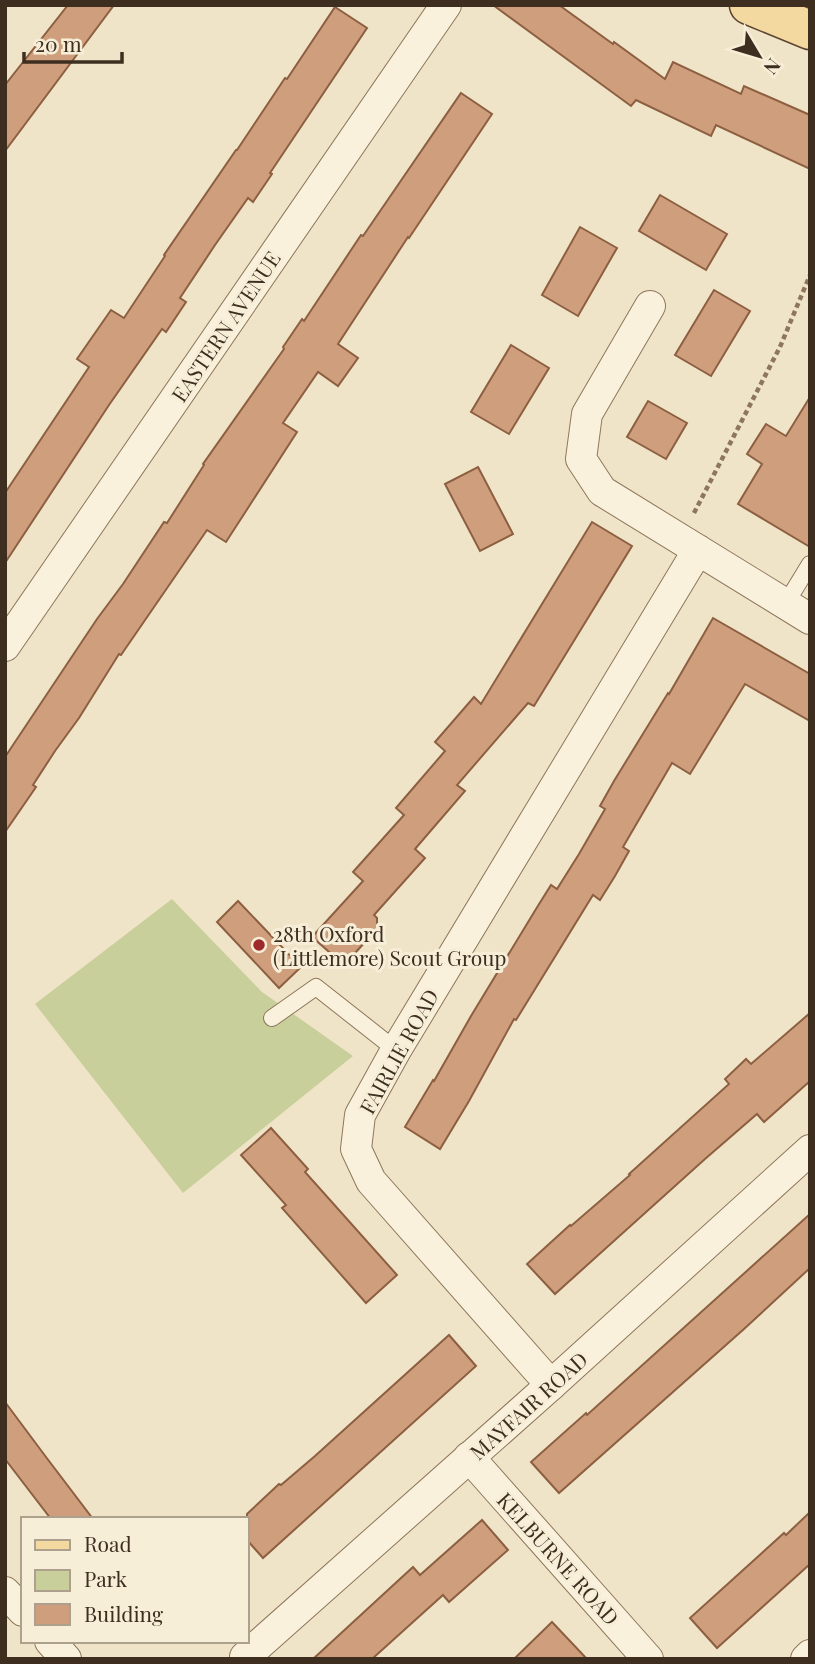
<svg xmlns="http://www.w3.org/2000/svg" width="815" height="1664" font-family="'Playfair Display',serif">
<rect width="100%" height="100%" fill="#f0e4c8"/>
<polygon fill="#c9cf9b" points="172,899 262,992 353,1056 183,1193 35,1004"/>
<g fill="#cf9f7d" stroke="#8d5f41" stroke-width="2">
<polygon points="68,5 114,5 5,151 5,85"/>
<polygon points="493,5 559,5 613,44 614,42 665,79 673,62 741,94 744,86 810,115 810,169 716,125 711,136 636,100 631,106"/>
<polygon points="335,7 367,28 270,173 272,174 253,202 248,198 215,245 180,298 186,302 166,332 162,329 109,405 5,563 5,493 89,367 77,359 111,310 124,318 165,256 164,255 236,150 237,150 285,78 287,79"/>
<polygon points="461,93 492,114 409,238 408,237 338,344 358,358 338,386 318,372 283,423 297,432 226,542 207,530 121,655 119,654 79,718 55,751 33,785 36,787 5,832 5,757 97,619 123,584 164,522 167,523 204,465 203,464 284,349 283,347 302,319 304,321 361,235 363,236"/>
<polygon points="660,195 727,234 706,270 639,231"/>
<polygon points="580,227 617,248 578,316 542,295"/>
<polygon points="714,290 750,311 711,376 675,355"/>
<polygon points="511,345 549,368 509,434 471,412"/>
<polygon points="810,397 810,547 738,504 762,464 747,454 766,424 786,436"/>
<polygon points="648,401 687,423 666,459 627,437"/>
<polygon points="478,467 513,534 480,551 445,484"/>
<polygon points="592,522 632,546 534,706 528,703 457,785 465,791 415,849 425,858 374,915 377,918 377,929 344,965 312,937 363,881 353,872 404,815 396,808 445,751 435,742 474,697 481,704"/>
<polygon points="713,618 810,674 810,721 745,684 690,774 672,763 623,847 629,851 615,876 600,900 593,895 516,1020 514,1019 469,1101 440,1149 405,1127 433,1080 434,1081 471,1016 536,909 551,885 557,889 579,854 605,809 600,806 614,781 668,693 669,694"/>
<polygon points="238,901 301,967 279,988 217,922"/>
<polygon points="810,1013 810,1081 764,1122 757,1114 705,1159 555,1294 527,1264 570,1225 571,1226 630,1175 629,1174 729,1084 725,1079 746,1059 751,1064"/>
<polygon points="271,1128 308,1169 305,1172 397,1275 366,1303 282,1208 286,1205 241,1155"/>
<polygon points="810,1214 810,1268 744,1329 559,1493 531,1462 586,1413 587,1415"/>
<polygon points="449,1335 476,1366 263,1558 247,1540 247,1514 279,1484 281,1485 315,1456"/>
<polygon points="5,1402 46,1457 93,1519 51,1519 5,1459"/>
<polygon points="810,1512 810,1564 717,1648 690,1618 784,1533 786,1535"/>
<polygon points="482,1520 508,1550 449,1602 443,1595 372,1659 313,1659 413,1567 420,1575"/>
<polygon points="552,1622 587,1659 514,1659"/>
</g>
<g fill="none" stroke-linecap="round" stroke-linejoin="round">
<defs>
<g id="lane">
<polyline points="785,605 810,564"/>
<polyline points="272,1018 316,987 396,1050"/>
</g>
<g id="street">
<polyline points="650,306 587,414 581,459 602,491 810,619"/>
<polyline points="5,646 446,5"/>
<polyline points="551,1385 371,1181 356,1149 360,1115 396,1050 698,550"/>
<polyline points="469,1457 648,1659"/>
<polyline points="5,1592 23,1611"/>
<polyline points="50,1641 66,1659"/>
<polyline points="245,1657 551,1385 810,1150"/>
<polyline points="806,1659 810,1655"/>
</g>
<polyline id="primary" points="749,5 810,30"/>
</defs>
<use href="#lane" stroke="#8d765c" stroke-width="18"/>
<use href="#street" stroke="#8d765c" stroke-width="32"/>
<use href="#primary" stroke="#5b4430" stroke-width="41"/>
<polyline stroke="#8d765c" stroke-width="4.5" stroke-dasharray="5 3.5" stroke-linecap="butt" points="694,513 780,347 810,275"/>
<use href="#lane" stroke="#faf1dc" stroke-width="16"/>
<use href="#street" stroke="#faf1dc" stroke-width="30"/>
<use href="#primary" stroke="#f3d9a0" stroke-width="38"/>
</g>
<circle fill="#9e2a2b" stroke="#f7eed8" stroke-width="2.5" cx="259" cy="945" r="7"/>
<g text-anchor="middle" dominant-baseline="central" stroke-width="6" stroke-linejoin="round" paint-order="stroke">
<g font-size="21" fill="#3d2e20" stroke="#f7eed8">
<text transform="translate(225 326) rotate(-56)">EASTERN AVENUE</text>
<text transform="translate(398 1051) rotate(-61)">FAIRLIE ROAD</text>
<text transform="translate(528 1405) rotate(-42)">MAYFAIR ROAD</text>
<text transform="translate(559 1558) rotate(48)">KELBURNE ROAD</text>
</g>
<g font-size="21" fill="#3d2e20" stroke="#f7eed8" text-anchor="start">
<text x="273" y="933">28th Oxford<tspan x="273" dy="24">(Littlemore) Scout Group</tspan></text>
</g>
</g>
<rect width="815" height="1664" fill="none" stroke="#3d2e20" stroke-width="14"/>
<rect x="21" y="1517" width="228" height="126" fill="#f7eed8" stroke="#ada18e" stroke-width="2"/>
<rect x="35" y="1540" width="35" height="10" fill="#f3d9a0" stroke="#ada18e" stroke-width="2"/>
<text x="84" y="1552" font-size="21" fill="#3d2e20">Road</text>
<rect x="35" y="1570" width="35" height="21" fill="#c9cf9b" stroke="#ada18e" stroke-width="2"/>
<text x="84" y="1587" font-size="21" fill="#3d2e20">Park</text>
<rect x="35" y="1604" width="35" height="21" fill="#cf9f7d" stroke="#ada18e" stroke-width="2"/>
<text x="84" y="1622" font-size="21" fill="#3d2e20">Building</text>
<g transform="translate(759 56) rotate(128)" stroke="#f7eed8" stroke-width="5" paint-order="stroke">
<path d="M0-5L12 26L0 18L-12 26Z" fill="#3d2e20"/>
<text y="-10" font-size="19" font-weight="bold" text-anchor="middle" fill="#3d2e20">N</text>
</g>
<path d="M24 52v10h98v-10" fill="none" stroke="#3d2e20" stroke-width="3.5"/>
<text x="35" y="52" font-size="21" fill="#3d2e20" stroke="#f7eed8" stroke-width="5" paint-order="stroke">20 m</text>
</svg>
